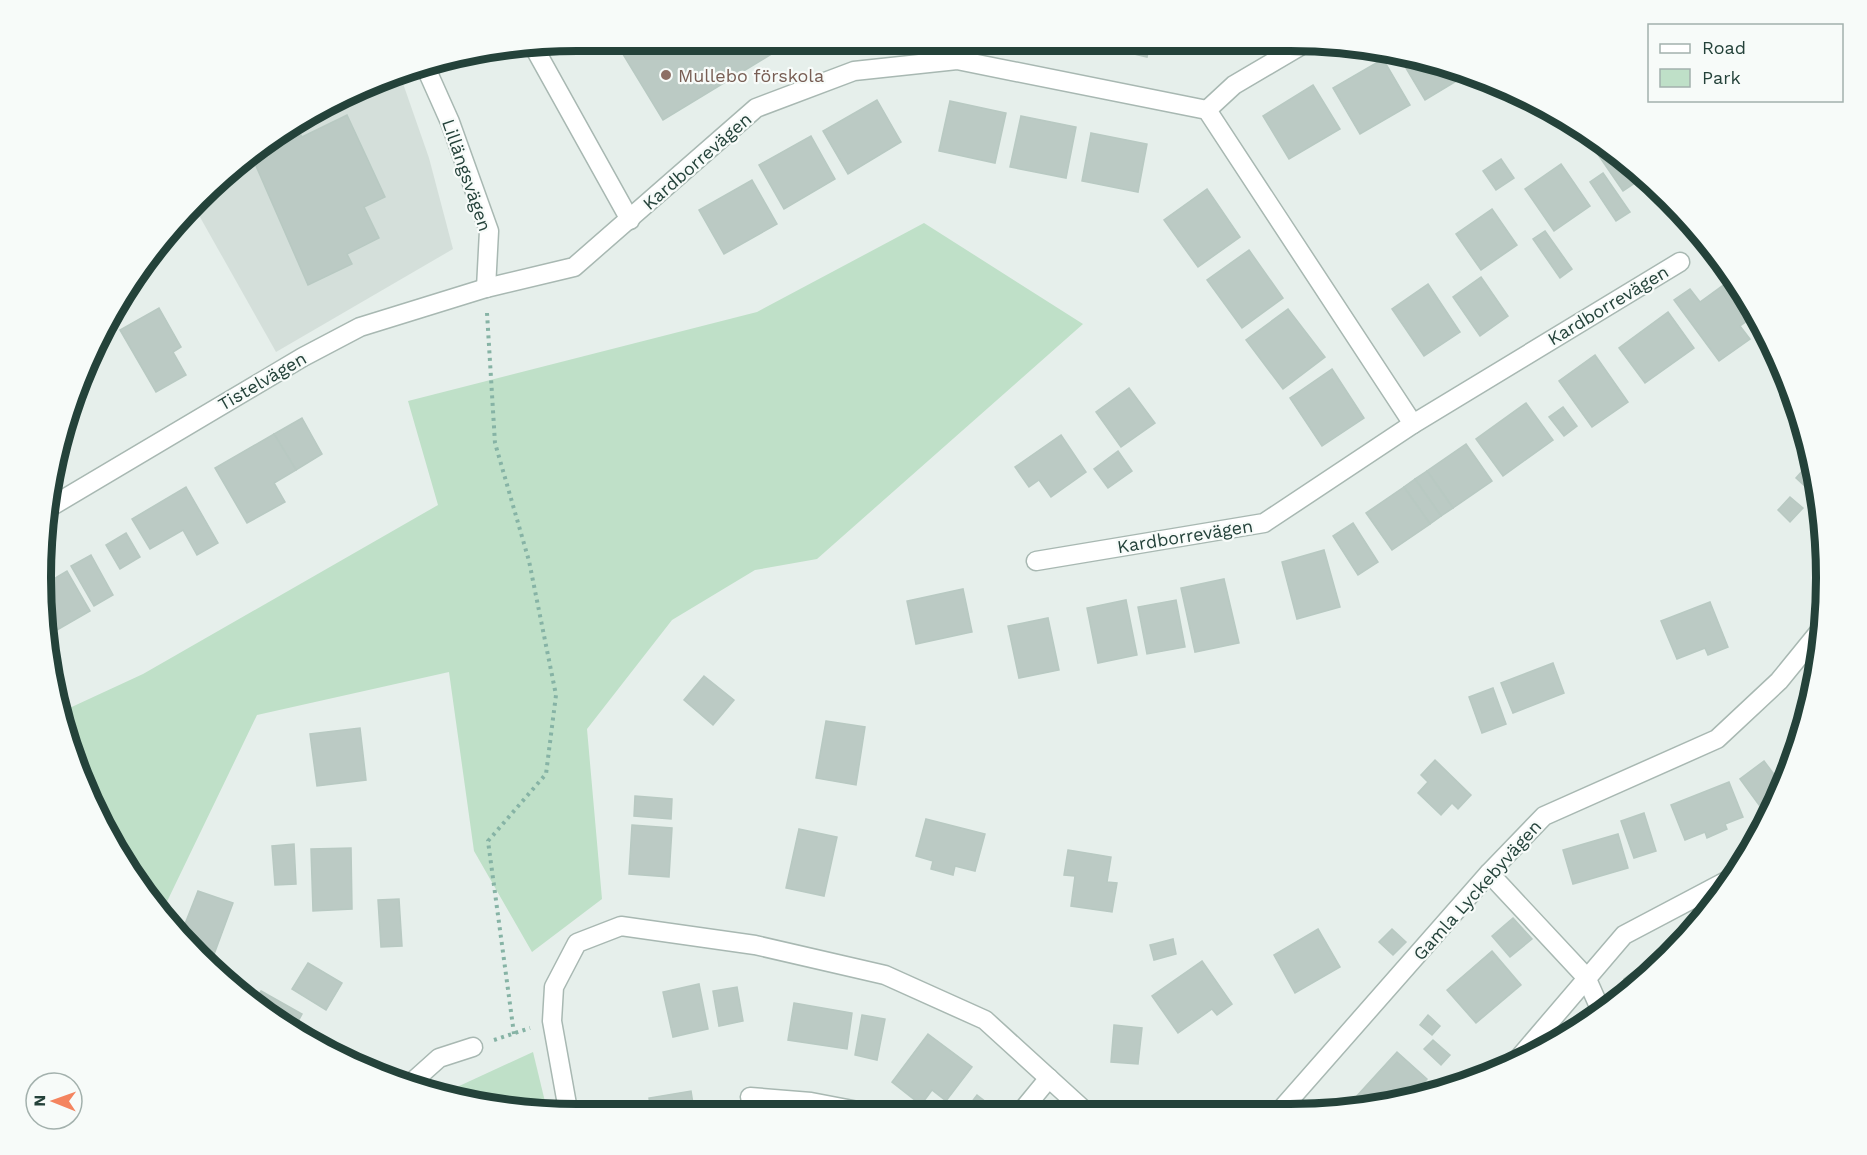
<svg xmlns="http://www.w3.org/2000/svg" width="1867" height="1155" font-family="'Work Sans',sans-serif">
<rect width="100%" height="100%" fill="#e6efeb"/>
<polygon fill="#d4dfda" points="399,72 429,158 453,249 276,352 196,210 251,151"/>
<g fill="#bfe0c8">
<polygon points="924,223 1083,324 817,559 755,570 672,620 587,729 602,899 532,952 474,851 449,672 257,715 161,914 151,904 69,750 63,711 143,674 438,505 408,401 757,312"/>
<polygon points="533,1052 547,1110 508,1110 444,1093"/>
</g>
<g fill="#bbcac4" stroke="#b8c9c2" stroke-width="1.5">
<polygon points="615,41 780,42 783,47 663,120"/>
<polygon points="1088,43 1150,44 1147,57"/>
<polygon points="1402,57 1468,74 1425,100 1400,58"/>
<polygon points="1383,59 1410,105 1360,134 1333,88"/>
<polygon points="1313,85 1340,129 1289,159 1263,116"/>
<polygon points="877,100 901,142 848,174 823,131"/>
<polygon points="950,101 1006,113 995,163 939,151"/>
<polygon points="347,115 385,197 364,207 379,238 347,254 352,264 308,285 253,159 234,169 251,151 296,127 302,137"/>
<polygon points="1021,116 1076,127 1066,178 1010,167"/>
<polygon points="1091,133 1147,144 1138,192 1082,181"/>
<polygon points="811,136 835,179 784,209 759,165"/>
<polygon points="1595,139 1616,151 1644,177 1623,191 1590,143"/>
<polygon points="1501,159 1514,178 1496,190 1483,171"/>
<polygon points="1561,164 1590,206 1554,231 1525,189"/>
<polygon points="1603,173 1630,212 1616,221 1590,182"/>
<polygon points="752,180 777,224 724,254 699,210"/>
<polygon points="1207,189 1240,237 1198,267 1164,220"/>
<polygon points="1492,209 1517,245 1481,270 1456,234"/>
<polygon points="1545,231 1572,269 1560,278 1533,239"/>
<polygon points="1249,250 1283,298 1242,328 1207,280"/>
<polygon points="1481,277 1508,316 1480,336 1453,297"/>
<polygon points="1733,278 1757,314 1740,326 1750,339 1719,361 1674,300 1690,289 1700,302"/>
<polygon points="1428,284 1460,332 1424,356 1392,309"/>
<polygon points="159,308 181,347 173,352 186,375 156,392 120,330"/>
<polygon points="1288,309 1325,357 1283,389 1246,340"/>
<polygon points="1668,312 1694,348 1645,383 1619,348"/>
<polygon points="1595,355 1628,402 1592,427 1559,381"/>
<polygon points="1332,369 1364,418 1322,446 1290,398"/>
<polygon points="1129,388 1155,423 1121,447 1096,412"/>
<polygon points="1526,403 1553,440 1503,476 1476,439"/>
<polygon points="1563,407 1577,426 1564,436 1549,417"/>
<polygon points="302,418 322,454 296,470 274,434"/>
<polygon points="274,434 296,470 274,483 285,502 247,523 215,468"/>
<polygon points="1061,435 1086,472 1051,497 1039,480 1029,487 1015,467"/>
<polygon points="1466,444 1492,481 1453,508 1427,471"/>
<polygon points="1118,451 1132,471 1108,488 1094,469"/>
<polygon points="1811,461 1820,500 1796,478"/>
<polygon points="1427,471 1453,508 1441,516 1415,479"/>
<polygon points="1415,479 1441,516 1430,524 1404,487"/>
<polygon points="186,487 218,543 197,555 183,530 150,549 132,519"/>
<polygon points="1404,487 1430,524 1392,550 1366,513"/>
<polygon points="1790,497 1803,508 1790,522 1778,510"/>
<polygon points="1353,523 1378,562 1358,575 1333,536"/>
<polygon points="126,533 140,557 120,569 106,545"/>
<polygon points="1324,550 1340,607 1297,619 1282,562"/>
<polygon points="91,555 113,595 94,606 71,566"/>
<polygon points="67,571 90,611 50,634 42,586"/>
<polygon points="1224,579 1239,643 1195,652 1181,588"/>
<polygon points="963,589 972,632 916,644 907,601"/>
<polygon points="1126,600 1137,655 1098,663 1087,608"/>
<polygon points="1176,600 1185,647 1147,654 1138,607"/>
<polygon points="1710,602 1728,647 1708,655 1705,648 1677,659 1661,621"/>
<polygon points="1048,618 1059,670 1019,678 1008,626"/>
<polygon points="1553,663 1564,693 1513,713 1501,683"/>
<polygon points="704,676 734,700 713,725 684,700"/>
<polygon points="1493,688 1506,724 1482,733 1469,697"/>
<polygon points="1808,717 1795,751 1787,744"/>
<polygon points="826,721 865,727 856,785 816,778"/>
<polygon points="360,728 366,780 317,786 310,734"/>
<polygon points="1435,760 1471,795 1458,809 1452,803 1441,815 1418,793 1428,782 1421,775"/>
<polygon points="1764,761 1782,785 1759,805 1740,779"/>
<polygon points="1729,782 1743,817 1725,824 1727,829 1707,838 1705,832 1685,840 1671,805"/>
<polygon points="635,796 672,799 671,819 634,816"/>
<polygon points="1644,813 1656,851 1634,858 1621,821"/>
<polygon points="926,819 985,834 975,871 955,866 953,875 931,869 933,861 916,856"/>
<polygon points="632,825 672,828 669,877 629,874"/>
<polygon points="799,829 837,837 824,896 786,888"/>
<polygon points="1618,834 1628,868 1573,884 1563,850"/>
<polygon points="294,844 296,884 275,885 272,846"/>
<polygon points="351,848 352,909 313,911 311,849"/>
<polygon points="1068,850 1111,857 1107,882 1117,883 1112,912 1071,906 1075,876 1064,875"/>
<polygon points="198,891 233,903 213,957 200,953 181,934"/>
<polygon points="399,899 402,946 381,947 378,900"/>
<polygon points="1513,918 1532,939 1510,957 1492,936"/>
<polygon points="1318,929 1340,967 1295,993 1274,955"/>
<polygon points="1392,929 1406,942 1393,955 1379,942"/>
<polygon points="1173,939 1176,954 1154,960 1150,945"/>
<polygon points="1673,942 1676,946 1644,981 1632,990 1624,979"/>
<polygon points="1492,951 1521,985 1476,1023 1447,990"/>
<polygon points="1202,961 1232,1004 1217,1015 1212,1009 1178,1033 1152,996"/>
<polygon points="308,963 342,983 326,1010 292,989"/>
<polygon points="699,984 708,1029 673,1037 663,992"/>
<polygon points="737,987 743,1021 719,1026 713,991"/>
<polygon points="261,991 302,1014 294,1029 253,1005"/>
<polygon points="1622,991 1625,995 1606,1008 1603,1004"/>
<polygon points="794,1003 852,1013 847,1049 788,1040"/>
<polygon points="862,1015 885,1019 877,1060 855,1055"/>
<polygon points="1428,1015 1440,1026 1432,1035 1420,1025"/>
<polygon points="1114,1025 1142,1028 1138,1064 1111,1062"/>
<polygon points="928,1034 972,1067 946,1101 932,1090 921,1105 892,1082"/>
<polygon points="1433,1040 1450,1055 1441,1065 1424,1049"/>
<polygon points="1397,1052 1427,1079 1408,1100 1364,1107 1355,1098"/>
<polygon points="691,1091 694,1110 700,1111 651,1111 649,1098"/>
<polygon points="977,1095 999,1112 964,1112"/>
</g>
<g fill="none" stroke-linecap="round" stroke-linejoin="round">
<defs>
<g id="minor">
<polyline points="536,51 630,220"/>
<polyline points="425,66 450,122 489,231 486,288"/>
<polyline points="1207,110 1234,85 1302,45"/>
<polyline points="1413,424 1680,262"/>
<polyline points="52,506 303,357 360,327 486,288 574,267 756,108 854,71 957,60 1207,110 1413,424 1264,523 1036,561"/>
<polyline points="1489,873 1586,977 1601,1011"/>
<polyline points="1518,1059 1624,935 1732,878"/>
<polyline points="410,1084 439,1058 473,1047"/>
<polyline points="750,1097 811,1102 858,1111"/>
<polyline points="568,1110 552,1021 554,987 577,943 621,926 755,945 885,975 985,1020 1086,1112"/>
<polyline points="1021,1112 1049,1078"/>
<polyline points="1278,1113 1489,873 1544,816 1717,739 1779,681 1823,627"/>
</g>
</defs>
<use href="#minor" stroke="#a8b8b2" stroke-width="21"/>
<g stroke="#86b3a5" stroke-width="4" stroke-dasharray="3 4.5" stroke-linecap="butt">
<polyline points="487,313 495,443 529,561 556,695 546,774 488,841 514,1034"/>
<polyline points="494,1040 530,1028"/>
</g>
<use href="#minor" stroke="#fff" stroke-width="18"/>
</g>
<circle fill="#8d6e63" stroke="#f7fbf9" stroke-width="2" cx="666" cy="75" r="6"/>
<g text-anchor="middle" dominant-baseline="central" stroke-width="4.5" stroke-linejoin="round" paint-order="stroke">
<g font-size="18" fill="#785e54" stroke="#f7fbf9" text-anchor="start">
<text x="678" y="75">Mullebo förskola</text>
</g>
<g font-size="18" fill="#24423a" stroke="#f7fbf9">
<text transform="translate(697 161) rotate(-41)">Kardborrevägen</text>
<text transform="translate(467 175) rotate(71)">Lillängsvägen</text>
<text transform="translate(1608 305) rotate(-31)">Kardborrevägen</text>
<text transform="translate(262 381) rotate(-30)">Tistelvägen</text>
<text transform="translate(1185 536) rotate(-9)">Kardborrevägen</text>
<text transform="translate(1477 890) rotate(-48)">Gamla Lyckebyvägen</text>
</g>
</g>
<path d="M0 0H1867V1155H0ZM577 51H1290A526 526 0 0 1 1816 577V578A526 526 0 0 1 1290 1104H577A526 526 0 0 1 51 578V577A526 526 0 0 1 577 51Z" fill="#f7fbf9" fill-rule="evenodd"/>
<path fill="none" stroke="#24423a" stroke-width="8" d="M577 51H1290A526 526 0 0 1 1816 577V578A526 526 0 0 1 1290 1104H577A526 526 0 0 1 51 578V577A526 526 0 0 1 577 51Z"/>
<rect x="1648" y="24" width="195" height="78" fill="#f7fbf9" stroke="#a3b1ad" stroke-width="1.5"/>
<rect x="1660" y="44" width="30" height="9" fill="#ffffff" stroke="#a3b1ad" stroke-width="1.5"/>
<text x="1702" y="54" font-size="18" fill="#24423a">Road</text>
<rect x="1660" y="69" width="30" height="18" fill="#bfe0c8" stroke="#a3b1ad" stroke-width="1.5"/>
<text x="1702" y="84" font-size="18" fill="#24423a">Park</text>
<g transform="translate(54 1101) rotate(271)"><circle r="28" fill="#f7fbf9" stroke="#a3b1ad" stroke-width="1.5"/>
<path d="M0-4.5L10 22L0 15L-10 22Z" fill="#f4845f"/>
<text y="-9" font-size="16" font-weight="bold" text-anchor="middle" fill="#24423a">N</text>
</g>
</svg>
